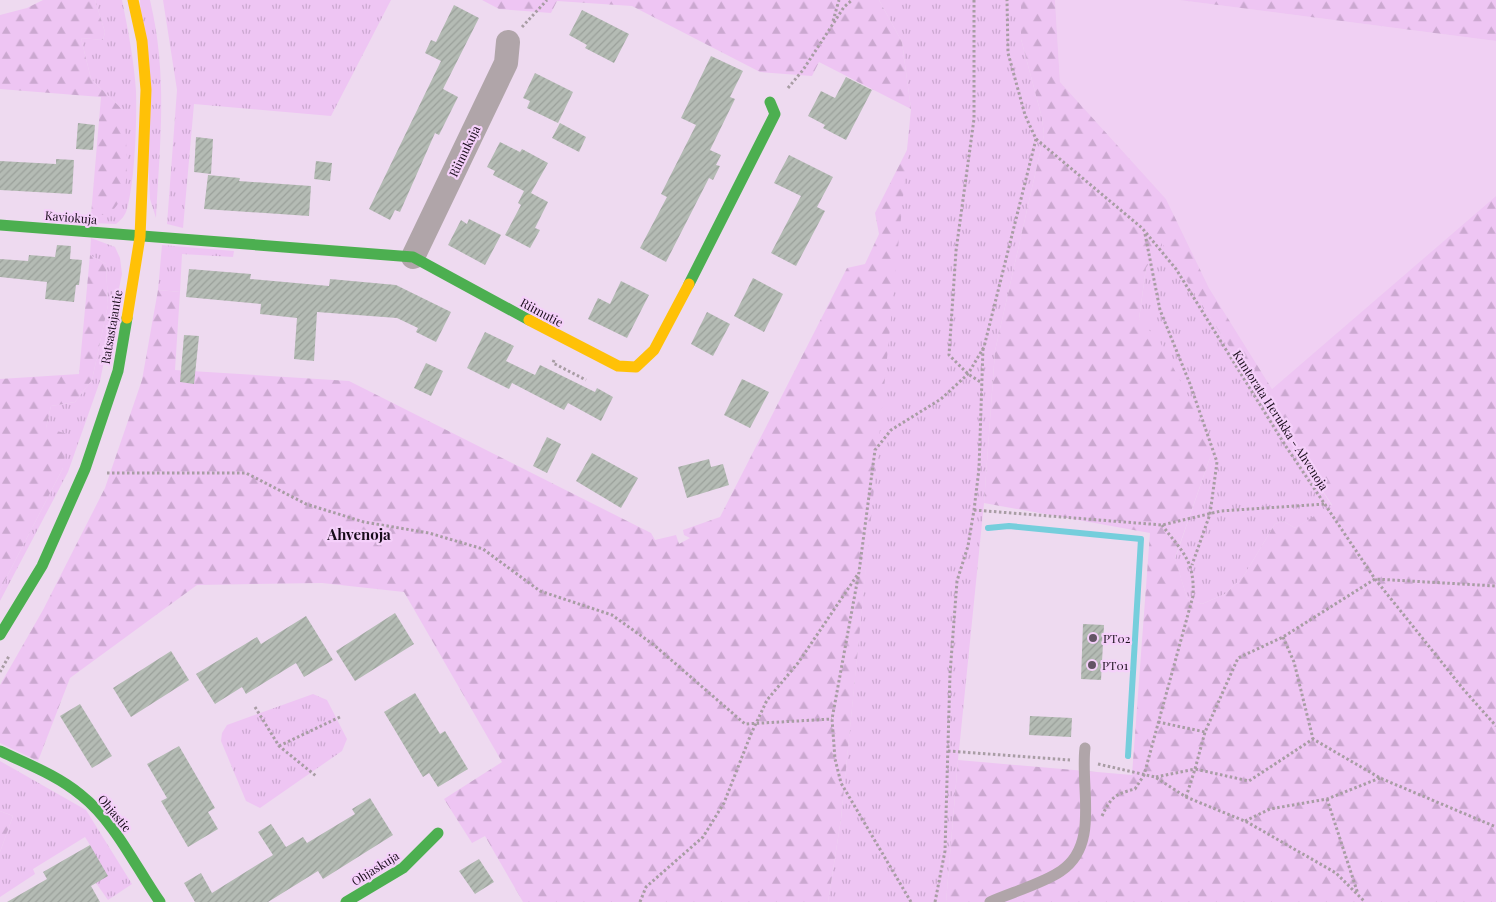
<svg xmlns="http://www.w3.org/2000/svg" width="1496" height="902" font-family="'Playfair Display',serif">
<defs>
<pattern id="grass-tufts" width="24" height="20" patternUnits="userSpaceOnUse" patternTransform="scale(1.25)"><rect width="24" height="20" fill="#eec5f3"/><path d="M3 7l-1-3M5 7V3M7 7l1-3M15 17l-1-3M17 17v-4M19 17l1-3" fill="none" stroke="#cba8d0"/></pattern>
<pattern id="forest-firs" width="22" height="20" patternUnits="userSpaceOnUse" patternTransform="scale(1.25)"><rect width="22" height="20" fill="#eec5f3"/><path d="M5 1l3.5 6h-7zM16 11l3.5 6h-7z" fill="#cba8d0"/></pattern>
<pattern id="building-hatch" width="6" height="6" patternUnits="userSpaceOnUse" patternTransform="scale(1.25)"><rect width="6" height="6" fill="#b4bbb4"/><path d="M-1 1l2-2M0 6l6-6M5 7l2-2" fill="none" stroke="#9aa09a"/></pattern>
</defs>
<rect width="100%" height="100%" fill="#eedaf0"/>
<polygon fill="#f0d0f3" points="1055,0 1179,0 1496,41 1496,196 1272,389 1209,288 1166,199 1060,82"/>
<g fill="url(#grass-tufts)">
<path d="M95,0H122C128,30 134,60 136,91C137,121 135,181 127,209C125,216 121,220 116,224L91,223V215H108L123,110L91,79L81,38L103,40L105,32Z"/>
<path d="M140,0H150C168,76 160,141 156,218L150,199Z"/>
<polygon points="163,0 391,0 331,116 194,104 183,228 167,224 177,90"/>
<polygon points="879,0 1021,0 1021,39 1042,118 1044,135 995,351 984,503 958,760 946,902 828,902 841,819 911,109 902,42"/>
<polygon points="91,238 115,247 120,258 122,274 100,381 68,472 0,601 0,590 63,468 46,428 51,406 75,402 92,380 108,305 106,264 90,255"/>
<polygon points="1162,242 1332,506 1295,528 1283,521 1275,524 1243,577 1225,594 1202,604 1187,598 1175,559 1214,446 1139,319 1146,268"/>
<polygon points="162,245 234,251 233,257 182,254 180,292 158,290"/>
<polygon points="313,694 327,700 347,739 342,751 260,808 246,801 221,741 222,733 227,725"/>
<polygon points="0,761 86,810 132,884 108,900 96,883 90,845 85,837 33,869 35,874 0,897 0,852 13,816 0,811"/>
</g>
<g fill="url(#forest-firs)" fill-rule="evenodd">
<path d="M43,0H95L105,32L103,40L81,38L91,79L123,110C125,142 137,192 108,215H91L101,97L0,89V15L27,8Z"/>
<polygon points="482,0 879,0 902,42 911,109 819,62 812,76 760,72 632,6 557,1 551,13 499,9"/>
<path d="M1021,0H1055L1060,82L1166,199L1209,288L1272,389L1496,196V902H946L958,760L1132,775L1150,533L984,503L995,351L1044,135L1042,118L1021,39ZM1162,243L1332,505L1295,528L1283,521L1275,524L1243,577L1225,594L1202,604L1187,598L1175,558L1214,446L1160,342L1139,319L1146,268Z"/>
<polygon points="1179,0 1496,0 1496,41"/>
<polygon points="908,148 841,819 828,902 523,902 485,836 472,843 444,799 502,762 404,592 322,583 197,585 70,678 38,761 0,743 0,685 43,610 105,488 142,380 158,290 180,292 175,370 349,381 651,533 655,540 676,535 679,544 690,538 684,535 683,530 720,517 847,268 865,264 879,234 875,213"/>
<polygon points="90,255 106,264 108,305 92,380 75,402 51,406 46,428 68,434 63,468 0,590 0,379 79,374"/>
<polygon points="0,811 13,816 0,852"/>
</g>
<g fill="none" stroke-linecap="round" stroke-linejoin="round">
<polyline stroke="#75cedc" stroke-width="6" points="988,528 1009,526 1141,539 1128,756"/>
</g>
<g fill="url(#building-hatch)">
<polygon points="454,5 479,18 443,89 458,97 439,135 435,133 400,212 395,210 390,220 369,209 441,61 425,53 431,40 436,42"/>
<polygon points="582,10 629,34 614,63 585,48 587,45 569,35"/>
<polygon points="711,56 743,71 730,97 735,99 710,150 721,155 716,165 720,166 713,180 709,178 666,262 640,248 667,197 661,194 696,125 681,118"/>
<polygon points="535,73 573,92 558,123 527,108 530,101 523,98"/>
<polygon points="846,77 872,90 846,140 823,128 825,125 808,116 821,91 835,98"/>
<polygon points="78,123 95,125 93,150 76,149"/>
<polygon points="560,123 586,137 579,152 552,138"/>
<polygon points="196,137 213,139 211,174 194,172"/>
<polygon points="500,142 520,152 522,149 548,163 531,193 548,202 535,228 540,230 530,248 505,235 521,205 518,203 524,191 493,175 495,171 487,167"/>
<polygon points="789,155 833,177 817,207 825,211 796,266 771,253 801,196 774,183"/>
<polygon points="56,159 74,160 72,194 0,190 0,161 56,164"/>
<polygon points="316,161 332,163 330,181 314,179"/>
<polygon points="208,175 240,178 239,181 311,186 309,216 204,209"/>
<polygon points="469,219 501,235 485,265 448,245 461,220 467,224"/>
<polygon points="57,245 71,246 70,259 82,260 79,285 76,285 74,302 45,299 47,282 0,277 0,259 28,261 29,255 55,257"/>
<polygon points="189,269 251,274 250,279 329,286 330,279 396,285 451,312 436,342 416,332 418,328 397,318 317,312 314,361 294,359 297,318 260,314 261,304 186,297"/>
<polygon points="753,278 783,294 764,332 734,316"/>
<polygon points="621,281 649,295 627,338 588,319 598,298 610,304"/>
<polygon points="707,312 730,324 713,356 691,344"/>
<polygon points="485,332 514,346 506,361 535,375 540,365 595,392 597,388 613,397 601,421 568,403 564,410 512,383 509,389 467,368"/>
<polygon points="184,335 199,336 194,384 180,382"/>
<polygon points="426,363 443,371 431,396 414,388"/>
<polygon points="742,379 769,392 750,428 724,415"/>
<polygon points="547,437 561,444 547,473 533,466"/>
<polygon points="592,453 638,478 621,508 576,481"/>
<polygon points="709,459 711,467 723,464 729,485 687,498 678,467"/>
<polygon points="395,613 414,644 355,681 336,651"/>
<polygon points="306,616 333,660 304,677 296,663 246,694 242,687 215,704 196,674 257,637 261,644"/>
<polygon points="1083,624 1104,625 1101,680 1081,679"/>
<polygon points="171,651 189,680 131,717 113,688"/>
<polygon points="415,693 440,734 445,731 468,769 438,787 429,773 423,777 384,712"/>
<polygon points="80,704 112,756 92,768 60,716"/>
<polygon points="1030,716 1072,718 1071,737 1029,735"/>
<polygon points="179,746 215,808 208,812 218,829 188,847 161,801 167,798 147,764"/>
<polygon points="370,798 393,835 323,879 318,871 268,902 195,902 184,883 201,873 212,893 273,855 258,832 271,824 286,847 303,837 307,843 355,814 352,809"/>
<polygon points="90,845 108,876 91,886 100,902 7,902 47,879 43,872"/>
<polygon points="479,859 494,882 475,894 459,871"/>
</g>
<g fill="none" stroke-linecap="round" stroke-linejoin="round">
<g stroke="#a89da4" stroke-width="3" stroke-dasharray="2.5 2.5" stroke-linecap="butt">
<polyline points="974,0 974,119 956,251 949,355 968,374 982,383"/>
<polyline points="833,21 839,0"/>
<polyline points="522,27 547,0"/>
<polyline points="788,88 803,70 844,7 852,0"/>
<polyline points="1036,139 1142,228 1176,269 1285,445 1375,579 1464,690 1496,726"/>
<polyline points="1145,234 1160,310 1190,384 1217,462 1210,514 1192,565"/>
<polyline points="554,360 553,363 586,380"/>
<polyline points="107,473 246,473 306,504 364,522 429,533 483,549 540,591 612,615 654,645 745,724 832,719"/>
<polyline points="974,510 1162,525 1221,511 1325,504"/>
<polyline points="1283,637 1294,662 1313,739"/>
<polyline points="0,672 9,656"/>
<polyline points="255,707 279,746 316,776"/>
<polyline points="1158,722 1205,732"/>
<polyline points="279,746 342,716"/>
<polyline points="948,751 1070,760"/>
<polyline points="1098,764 1155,777 1186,797 1247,822 1336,873 1365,902"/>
<polyline points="1156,777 1195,769 1205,732 1238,658 1283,637 1375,579 1496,586"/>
<polyline points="1186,797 1195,769 1249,781 1313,739 1380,778 1496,827"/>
<polyline points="1327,799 1358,894"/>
<path d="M1102,816C1111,797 1115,794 1135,789L1144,775L1193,596C1195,560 1182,552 1162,525"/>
<polyline points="1245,821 1270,809 1327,799 1380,778"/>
<polyline points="640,902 646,887 703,837 724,803 751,734 767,700 798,663 858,574"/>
<polyline points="911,902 841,783 835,759 832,719 859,572 875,450 891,430 941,399 968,374 984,347 1036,139 1025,115 1008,53 1007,0"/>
<polyline points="935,902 945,851 950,674 957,581 968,546 974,510 979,469 983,348"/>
</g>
<path stroke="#b0a5a9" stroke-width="11" d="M990,902C1010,893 1044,883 1061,871C1100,845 1080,788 1085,748"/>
<polyline stroke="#b0a5a9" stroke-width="24" points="413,257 506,63 508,42"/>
<g stroke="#4caf50" stroke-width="11">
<polyline points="0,225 413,257 529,320"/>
<polyline points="689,284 775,114 770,102"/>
<polyline points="0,635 42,566 85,469 118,371 127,318"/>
<path d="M0,751C27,764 57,775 81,795C115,822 135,866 160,902"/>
<polyline points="346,902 403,868 438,833"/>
</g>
<g stroke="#ffc107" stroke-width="11">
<polyline points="127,318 140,237 146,90 142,41 133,0"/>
<polyline points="529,320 618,366 636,367 654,350 689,284"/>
</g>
</g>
<g fill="#635465" stroke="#f5d0fa" stroke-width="2">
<circle cx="1093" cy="638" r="5"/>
<circle cx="1092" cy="665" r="5"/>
</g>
<g text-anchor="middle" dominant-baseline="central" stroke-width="4.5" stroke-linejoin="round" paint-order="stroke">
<g font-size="12" fill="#180c1a" stroke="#f5d0fa">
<text transform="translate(464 151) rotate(-64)">Riimukuja</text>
<text transform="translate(71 217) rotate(5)">Kaviokuja</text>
<text transform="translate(542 312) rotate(28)">Riimutie</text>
<text transform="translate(111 327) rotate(-80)">Ratsastajantie</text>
<text transform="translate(1281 420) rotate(57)">Kuntorata Herukka - Ahvenoja</text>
<text transform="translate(115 813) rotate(50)">Ohjastie</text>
<text transform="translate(375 868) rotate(-32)">Ohjaskuja</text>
</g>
<g font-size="12" fill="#180c1a" stroke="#f5d0fa" text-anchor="start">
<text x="1103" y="638">PT02</text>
<text x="1102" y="665">PT01</text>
</g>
<g font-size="15" font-weight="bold" fill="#180c1a" stroke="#f5d0fa">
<text x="359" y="534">Ahvenoja</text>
</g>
</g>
</svg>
